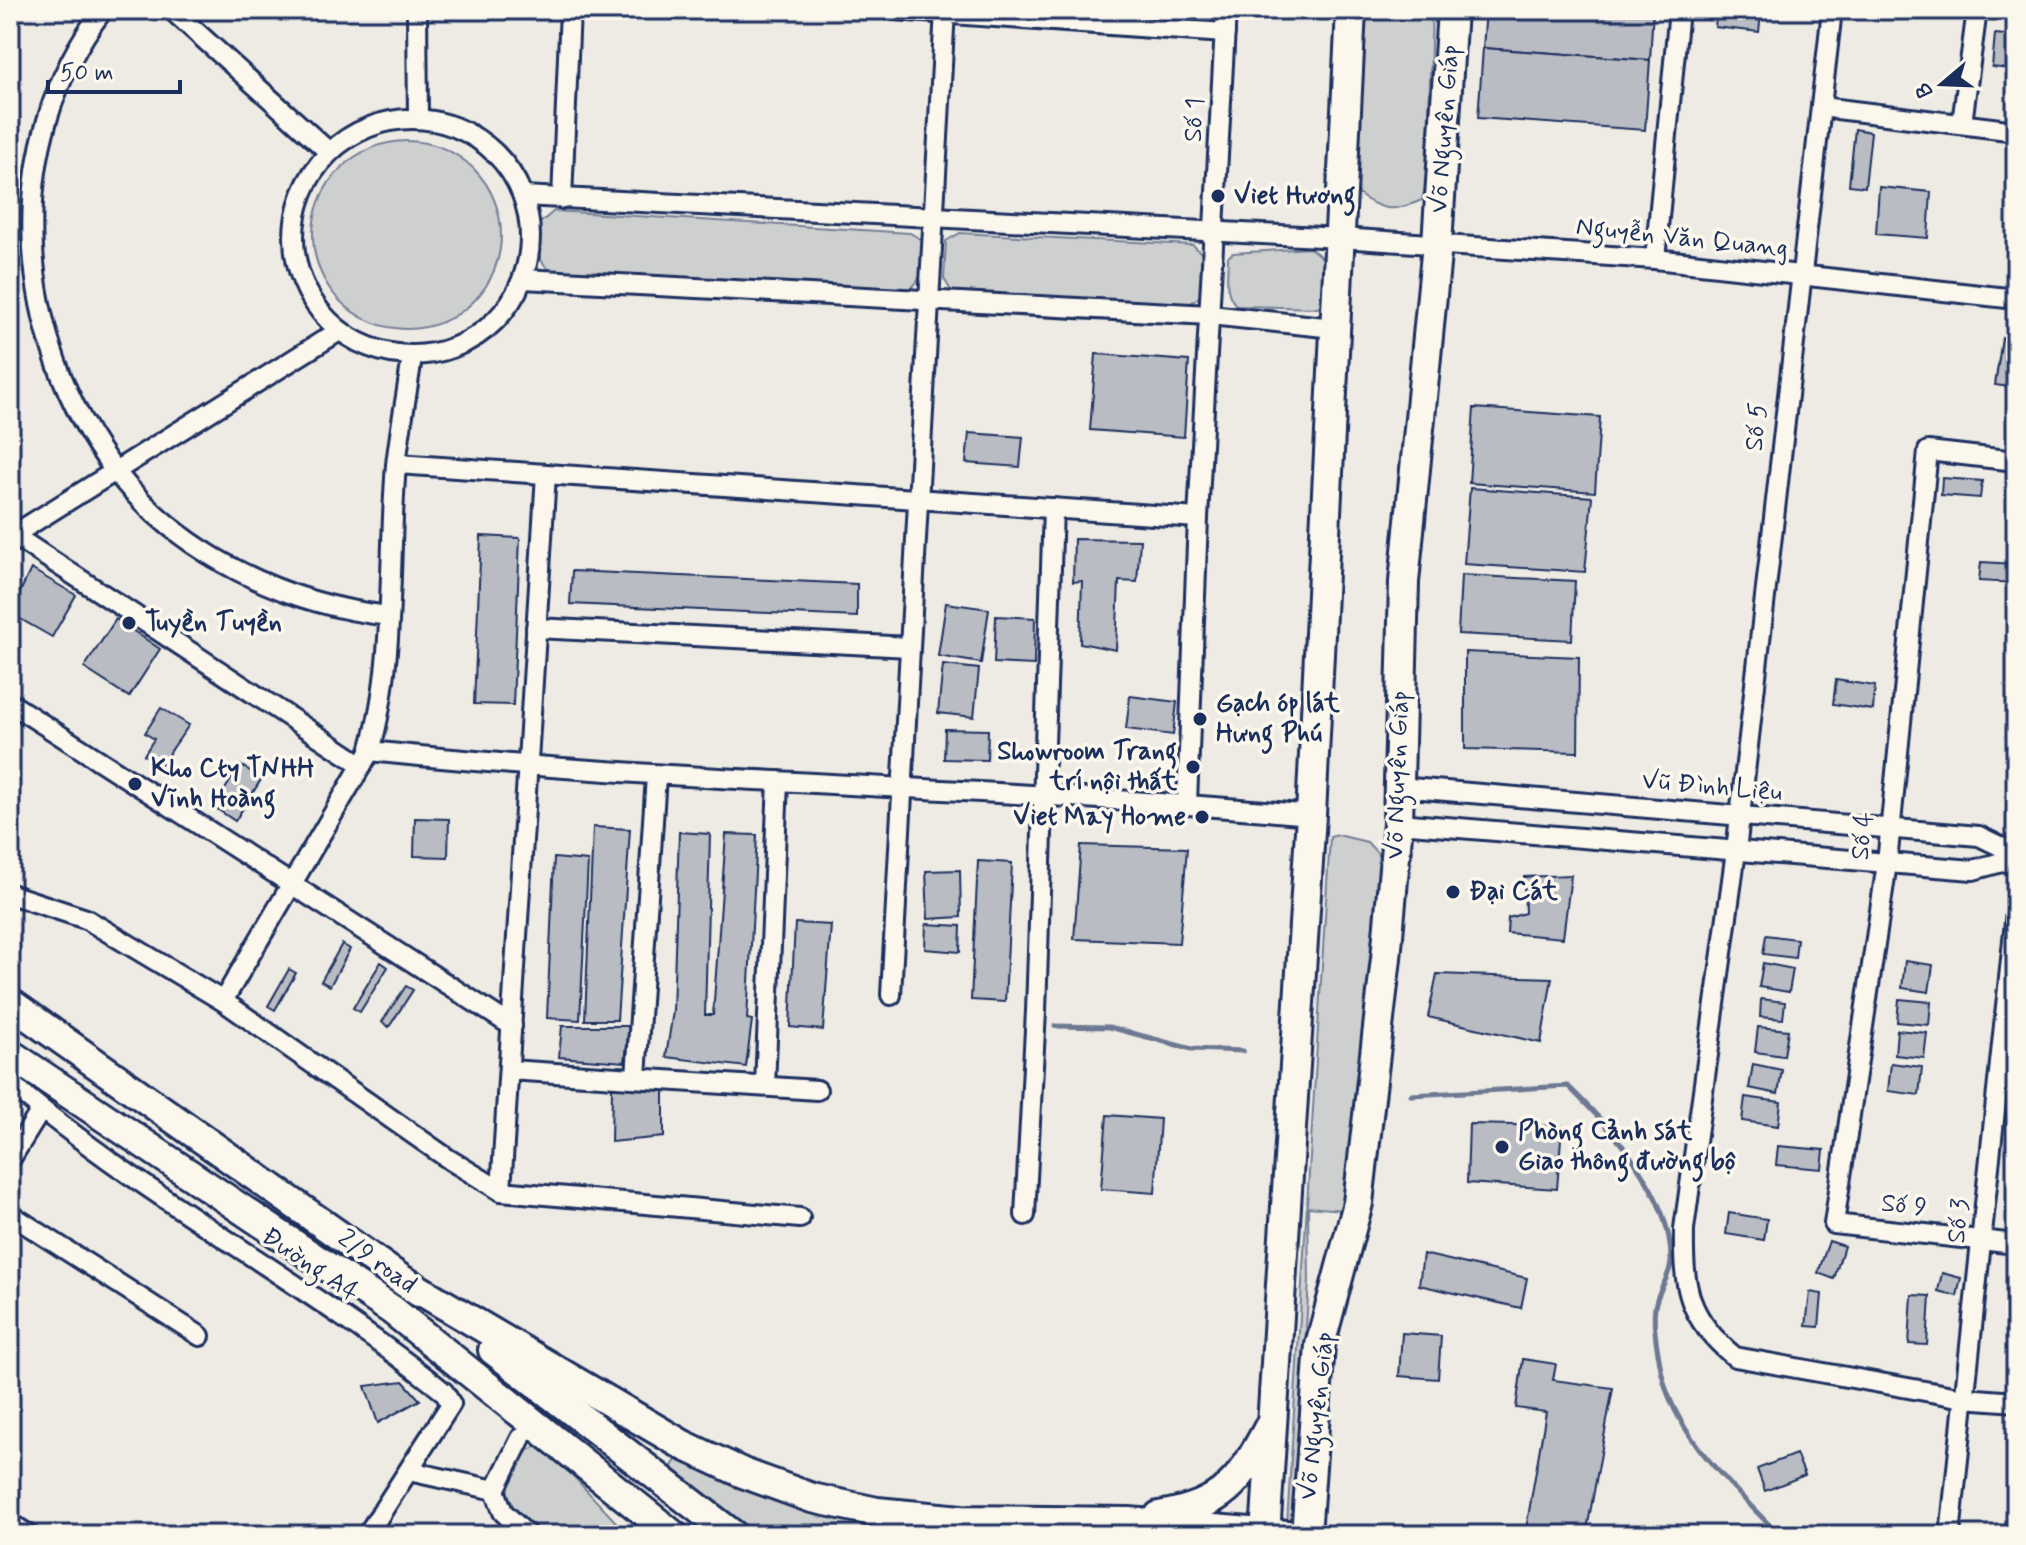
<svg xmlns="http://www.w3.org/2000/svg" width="2026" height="1545" font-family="Mynerve,sans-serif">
<rect width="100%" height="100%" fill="#eeebe4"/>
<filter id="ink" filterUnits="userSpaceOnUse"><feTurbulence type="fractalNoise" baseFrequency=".0125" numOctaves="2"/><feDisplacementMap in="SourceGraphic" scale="16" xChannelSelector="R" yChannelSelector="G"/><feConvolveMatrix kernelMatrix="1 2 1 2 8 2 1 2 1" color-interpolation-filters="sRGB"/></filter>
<g filter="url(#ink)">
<g fill="#cecfcf" stroke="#747f96" stroke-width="2">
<path d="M1362,10H1432L1427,180L1422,200C1394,212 1383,212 1358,194Z"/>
<circle cx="407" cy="235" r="94"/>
<path d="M554,211L910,233L924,241C922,261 926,285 903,291L553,272C533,260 538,243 540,223Z"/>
<polygon points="960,233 1193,245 1207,259 1202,295 1189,304 952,292 944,279 946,241"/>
<path d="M1310,248L1325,260L1322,303L1318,308L1237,306C1223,293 1228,275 1228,257L1233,253Z"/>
<polygon points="1338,835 1367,842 1380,856 1347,1205 1344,1210 1308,1207 1309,1280 1294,1524 1287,1524 1330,837"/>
<polygon points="539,1446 549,1450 628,1535 538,1535 511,1510 506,1482 528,1450"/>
<polygon points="676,1460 810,1503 1064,1535 755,1535 670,1469"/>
</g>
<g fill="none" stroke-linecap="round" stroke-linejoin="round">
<g stroke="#6d7892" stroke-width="5">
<polyline points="1055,1026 1109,1027 1192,1049 1243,1051"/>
<path d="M1411,1095L1568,1086C1612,1129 1672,1195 1671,1261C1671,1276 1657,1291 1655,1307C1652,1325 1658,1355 1662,1374C1676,1438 1735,1488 1779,1535"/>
</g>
</g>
<g fill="#b9bcc3" stroke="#1b2f5e" stroke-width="2">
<polygon points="1486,10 1653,10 1650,60 1483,48"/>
<polygon points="1717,10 1761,13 1759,32 1715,27"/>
<polygon points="1995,34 2016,36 2016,70 1992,67"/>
<polygon points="1483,48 1650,60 1645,130 1478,118"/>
<polygon points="1855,129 1871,132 1865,187 1849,185"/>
<polygon points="1879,187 1931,192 1928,238 1876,234"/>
<polygon points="2002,338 2016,340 2016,388 1995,385"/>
<polygon points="1096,354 1189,361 1184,437 1090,430"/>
<polygon points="1474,408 1600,417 1595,492 1469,483"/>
<polygon points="969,433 1023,437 1020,467 966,463"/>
<polygon points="1942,478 1982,481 1980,498 1941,495"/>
<polygon points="1470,488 1592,497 1585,572 1464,564"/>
<polygon points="481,536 520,538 513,705 474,704"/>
<polygon points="1074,539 1140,540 1137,582 1119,581 1116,650 1080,643 1082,581 1073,582"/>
<polygon points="1981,562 2016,564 2016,583 1979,581"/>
<polygon points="31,569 76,595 52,637 10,613"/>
<polygon points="572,571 857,584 857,617 570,604"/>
<polygon points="1461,575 1575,581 1572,640 1458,634"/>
<polygon points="946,603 989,609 981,663 938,656"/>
<polygon points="996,616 1035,618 1034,665 994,663"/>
<polygon points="116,619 160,649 129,697 84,668"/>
<polygon points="1465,652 1579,657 1578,752 1465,749"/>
<polygon points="943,665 979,669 974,717 938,713"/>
<polygon points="1836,680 1875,686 1873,710 1833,704"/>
<polygon points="1130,696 1177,702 1173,735 1126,729"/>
<polygon points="161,708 189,725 161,765 144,755 154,739 145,733"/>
<polygon points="945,729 988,730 987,760 944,759"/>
<polygon points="240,765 262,778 235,821 214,807"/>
<polygon points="415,818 449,819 448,857 414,856"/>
<polygon points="593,827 630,829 617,1020 585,1020"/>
<polygon points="679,832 710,834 705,1015 713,1015 726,834 757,835 747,1019 752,1020 746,1067 666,1057 673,1011"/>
<polygon points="1081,845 1187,848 1179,943 1074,939"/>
<polygon points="554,858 588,861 580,1020 547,1018"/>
<polygon points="978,861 1012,863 1005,1002 971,1000"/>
<polygon points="960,870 961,917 928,919 926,871"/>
<polygon points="1571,875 1563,938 1507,933 1508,918 1525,913 1524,877"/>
<polygon points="795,923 831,925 823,1030 790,1027"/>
<polygon points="926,924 961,926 960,952 925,949"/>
<polygon points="1766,935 1797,939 1795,958 1763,954"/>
<polygon points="342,944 350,949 330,986 321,981"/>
<polygon points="1905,961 1933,965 1929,992 1902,988"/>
<polygon points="381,962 388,967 360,1012 353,1008"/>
<polygon points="1763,963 1793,969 1789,992 1759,987"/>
<polygon points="289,969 296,973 275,1010 268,1006"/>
<polygon points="1437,974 1552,978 1541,1043 1428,1017"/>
<polygon points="406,986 413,990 389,1027 382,1022"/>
<polygon points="1761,999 1785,1002 1783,1019 1760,1017"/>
<polygon points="1899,999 1931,1002 1929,1025 1897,1022"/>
<polygon points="562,1026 629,1026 625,1062 559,1057"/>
<polygon points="1758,1027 1788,1030 1784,1056 1755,1052"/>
<polygon points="1897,1030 1927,1033 1924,1058 1895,1055"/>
<polygon points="1891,1063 1922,1067 1919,1095 1888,1091"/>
<polygon points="1753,1064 1782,1070 1778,1094 1749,1088"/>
<polygon points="664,1086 664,1137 611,1142 612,1088"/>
<polygon points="1745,1097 1781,1102 1778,1126 1742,1121"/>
<polygon points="1107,1115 1160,1119 1155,1193 1101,1189"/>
<polygon points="1469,1124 1562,1126 1557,1189 1467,1183"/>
<polygon points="1778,1146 1824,1150 1822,1169 1776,1165"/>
<polygon points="1729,1213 1767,1219 1764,1240 1726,1234"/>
<polygon points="1829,1241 1844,1246 1834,1279 1818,1273"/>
<polygon points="1423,1254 1527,1278 1521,1308 1419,1285"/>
<polygon points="1942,1273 1961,1278 1957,1296 1938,1291"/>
<polygon points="1810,1292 1822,1294 1819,1327 1806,1326"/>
<polygon points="1912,1295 1930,1296 1927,1345 1909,1344"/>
<polygon points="1402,1333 1441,1336 1438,1379 1399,1376"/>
<polygon points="1523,1359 1556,1364 1553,1380 1613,1388 1586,1535 1525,1535 1546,1412 1516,1408"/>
<polygon points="403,1381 420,1400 378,1423 365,1386"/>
<polygon points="1796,1454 1805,1475 1765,1491 1757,1469"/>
</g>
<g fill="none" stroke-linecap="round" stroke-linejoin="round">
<defs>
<g id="minor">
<path d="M103,10C0,143 14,340 116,472C181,555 285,604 388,616"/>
<polyline points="172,10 329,152"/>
<polyline points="417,10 418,118"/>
<polyline points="894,10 1225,33"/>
<path d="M1832,10L1736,851L1684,1229C1683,1287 1687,1318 1735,1357L1964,1398L2016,1402"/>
<polyline points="1821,107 2016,131"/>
<circle cx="412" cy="237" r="118"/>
<polyline points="1962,123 1977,10"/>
<polyline points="523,196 1341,238 1655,259 2016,299"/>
<polyline points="562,199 570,10"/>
<polyline points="1655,259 1679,10"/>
<polyline points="523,279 1210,315 1334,328"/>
<polyline points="2016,461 1928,451 1887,863 1834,1224 2016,1244"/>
<polyline points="397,464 1198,518"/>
<polyline points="10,533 362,765"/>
<polyline points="10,537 339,331"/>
<polyline points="536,628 910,647"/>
<polyline points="10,703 512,1026"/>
<path d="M370,751C683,784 998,786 1311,815"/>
<polyline points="1399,787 1979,836 2016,854"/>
<polyline points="1187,803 1198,518 1226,10"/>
<polyline points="1398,823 1973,870 2016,858"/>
<polyline points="10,894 86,919 223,1001 450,1160 501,1191 800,1218"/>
<polyline points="891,995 945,10"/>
<path d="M223,1001L370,751C396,660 388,559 396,465C400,429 407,393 412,357"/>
<polyline points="509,1070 817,1090"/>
<polyline points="636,1077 656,776"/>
<path d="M10,1083C145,1199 305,1280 444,1392L451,1404L367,1535"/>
<polyline points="765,1086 778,781"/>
<polyline points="10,1160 41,1110"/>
<polyline points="501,1191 546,474"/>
<polyline points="10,1214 200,1336"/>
<polyline points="1025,1215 1036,1011 1053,508"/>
<polyline points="521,1438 495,1490 503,1512 527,1535"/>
<polyline points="409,1471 495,1490"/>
<polyline points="10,1523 29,1535"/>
<polyline points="1950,1535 2016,912"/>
</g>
<g id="highway">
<polyline points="10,1003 419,1292"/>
<polyline points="10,1054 392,1310 673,1535"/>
<polyline points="406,1282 683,1445 743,1473 812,1498 877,1512 961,1520 1129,1522 1287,1535"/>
<polyline points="493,1350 733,1535"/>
<path d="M1159,1516C1224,1505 1240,1482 1269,1427"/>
<polyline points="1265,1535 1311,815 1351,10"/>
<polyline points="1306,1535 1320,1345 1358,1203 1386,958 1398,823 1404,582 1437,244 1452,10"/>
</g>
</defs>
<use href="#minor" stroke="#1b2f5e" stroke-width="24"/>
<use href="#highway" stroke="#1b2f5e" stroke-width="34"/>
<use href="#minor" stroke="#fbf7ec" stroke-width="18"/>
<use href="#highway" stroke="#fbf7ec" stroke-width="28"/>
</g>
</g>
<g fill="#1b2f5e" stroke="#fbf7ec" stroke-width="3">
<circle cx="1218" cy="196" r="8"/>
<circle cx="129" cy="623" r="8"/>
<circle cx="1200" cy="719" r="8"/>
<circle cx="1193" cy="767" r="8"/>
<circle cx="135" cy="784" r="8"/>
<circle cx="1202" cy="817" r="8"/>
<circle cx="1453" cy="892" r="8"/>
<circle cx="1502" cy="1147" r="8"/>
</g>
<g text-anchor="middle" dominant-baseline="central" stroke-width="7" stroke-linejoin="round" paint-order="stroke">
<g font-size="26" fill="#1b2f5e" stroke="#fbf7ec">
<text transform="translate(1195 120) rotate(-87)">Số 1</text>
<text transform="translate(1445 129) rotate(-86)">Võ Nguyên Giáp</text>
<text transform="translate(1682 238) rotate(6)">Nguyễn Văn Quang</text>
<text transform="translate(1757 427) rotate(-84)">Số 5</text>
<text transform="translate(1398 775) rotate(-88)">Võ Nguyên Giáp</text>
<text transform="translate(1712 787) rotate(5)">Vũ Đình Liệu</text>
<text transform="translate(1863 836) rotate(-84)">Số 4</text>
<text transform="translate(1904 1206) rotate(6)">Số 9</text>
<text transform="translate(1959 1221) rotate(-84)">Số 3</text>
<text transform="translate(377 1262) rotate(36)">2/9 road</text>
<text transform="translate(310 1265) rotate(34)">Đường A4</text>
<text transform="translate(1317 1416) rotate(-84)">Võ Nguyên Giáp</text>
</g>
<g font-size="26" font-weight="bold" fill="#1b2f5e" stroke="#fbf7ec" text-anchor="start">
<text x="1234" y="196">Viet Hương</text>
<text x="145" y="623">Tuyền Tuyền</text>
<text x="1216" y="704">Gạch óp lát<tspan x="1216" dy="30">Hưng Phú</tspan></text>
<text x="1177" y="752" text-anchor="end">Showroom Trang<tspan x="1177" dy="30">trí nội thất</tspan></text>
<text x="151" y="769">Kho Cty TNHH<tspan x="151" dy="30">Vĩnh Hoàng</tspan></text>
<text x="1186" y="817" text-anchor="end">Viet May Home</text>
<text x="1469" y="892">Đại Cát</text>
<text x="1518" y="1132">Phòng Cảnh sát<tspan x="1518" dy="30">Giao thông đường bộ</tspan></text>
</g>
</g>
<rect width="2026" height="1545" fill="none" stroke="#fbf7ec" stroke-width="40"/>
<rect x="20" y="20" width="1986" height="1505" fill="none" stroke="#1b2f5e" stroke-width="3" filter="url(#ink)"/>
<g transform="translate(1942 84) rotate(251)" stroke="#fbf7ec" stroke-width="6" paint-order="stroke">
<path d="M0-6L14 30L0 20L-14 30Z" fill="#1b2f5e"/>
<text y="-12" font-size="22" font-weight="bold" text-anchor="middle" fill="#1b2f5e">B</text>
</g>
<path d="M48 80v12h132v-12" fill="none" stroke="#1b2f5e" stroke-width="4"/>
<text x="60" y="80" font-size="24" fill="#1b2f5e" stroke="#fbf7ec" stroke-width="6" paint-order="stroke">50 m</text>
</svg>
